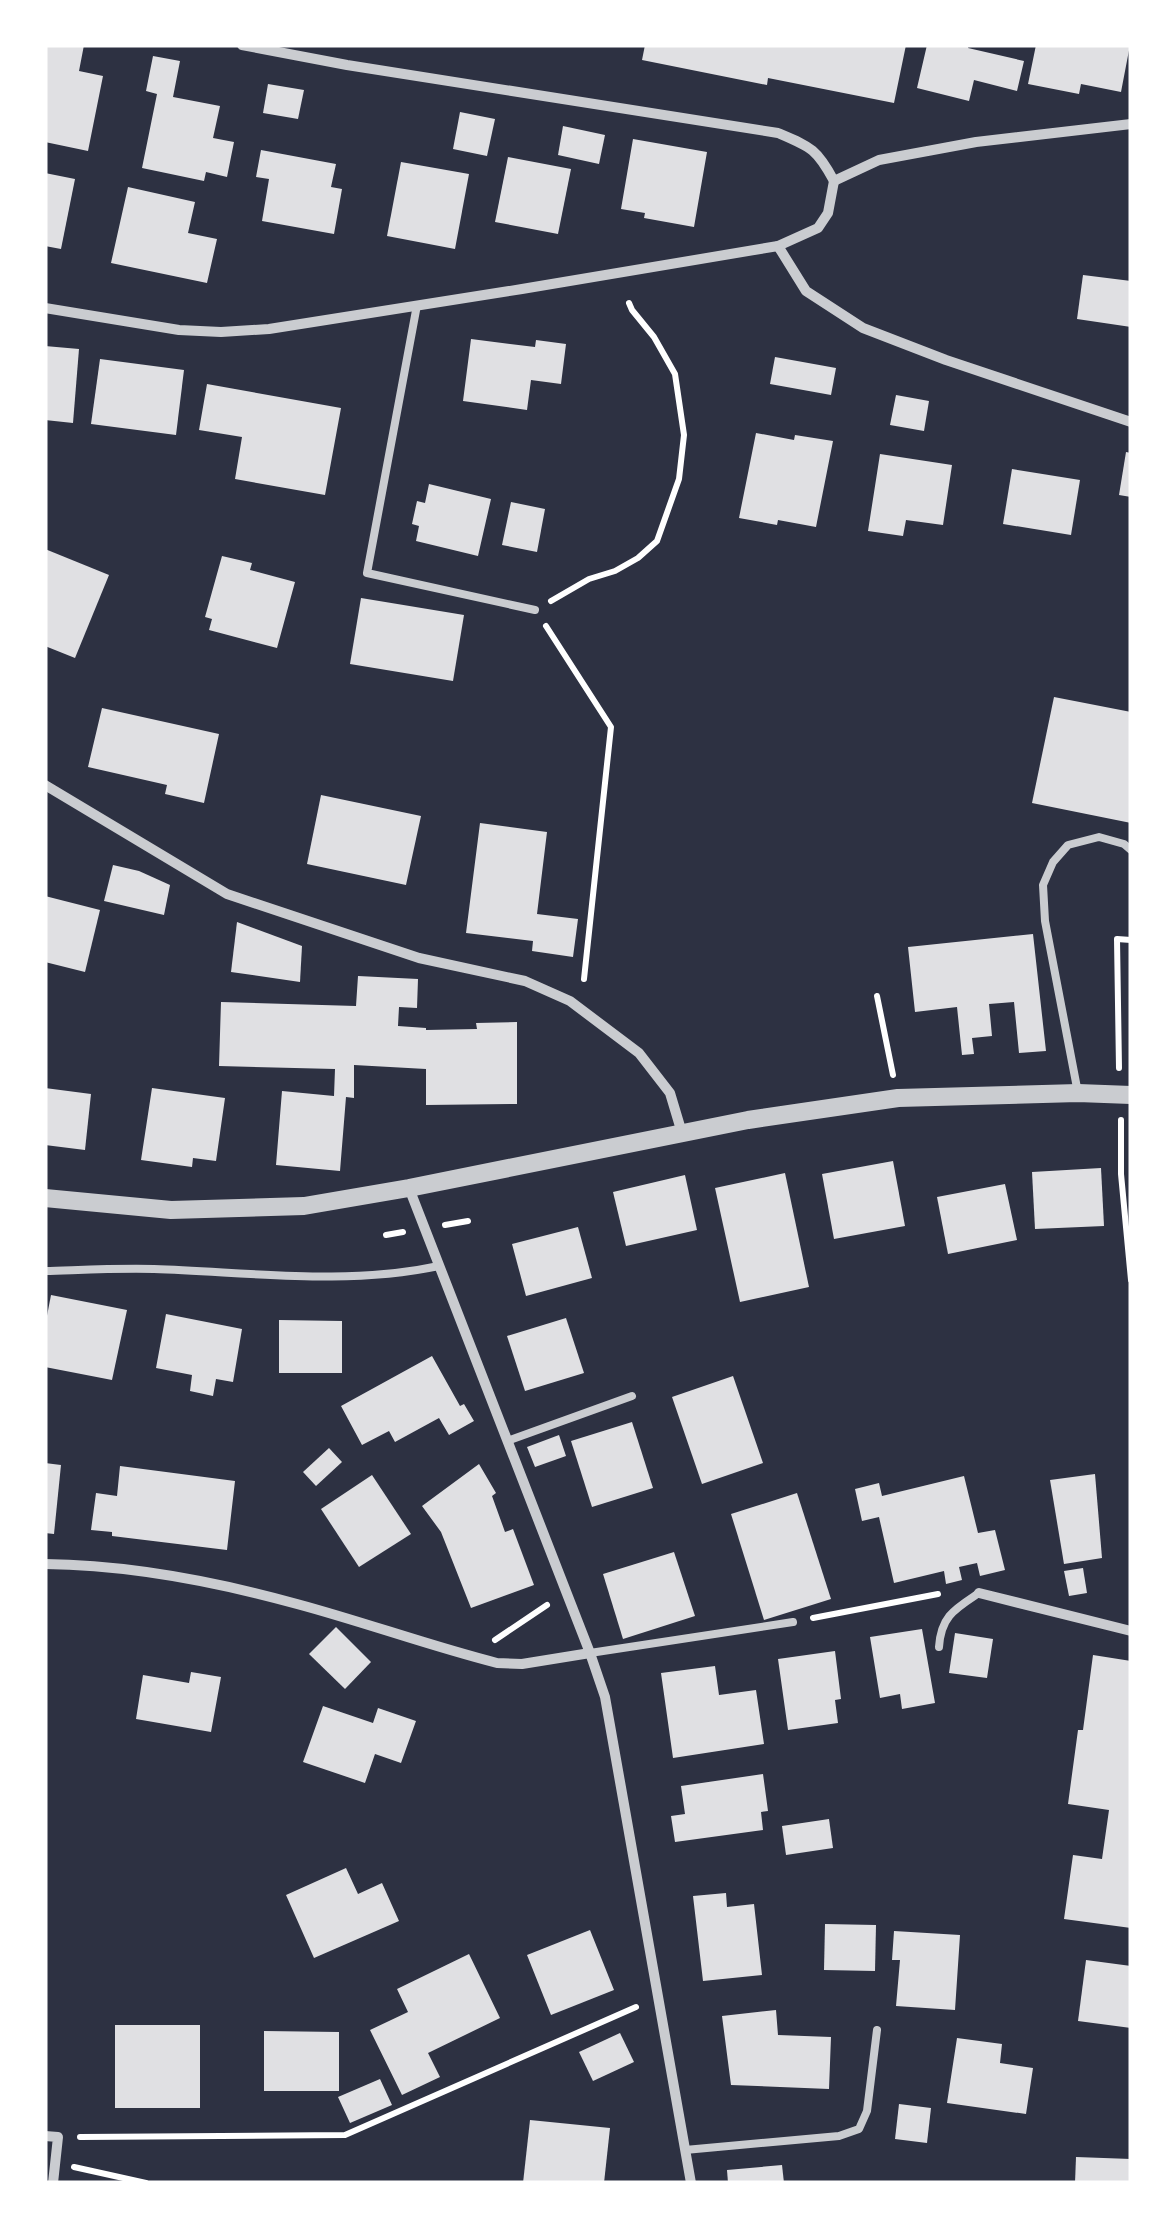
<svg xmlns="http://www.w3.org/2000/svg" width="1176" height="2228" font-family="'Fira Sans Condensed',sans-serif">
<rect width="100%" height="100%" fill="#2d3142"/>
<g fill="#e0e0e3">
<polygon points="45,45 84,45 79,71 103,76 88,151 45,142"/>
<polygon points="645,45 906,45 894,103 768,78 767,85 642,60"/>
<polygon points="927,45 969,45 968,48 1024,61 1017,91 974,80 969,101 917,88"/>
<polygon points="1036,45 1130,45 1121,92 1081,84 1079,94 1028,84"/>
<polygon points="153,56 180,61 173,97 220,106 213,138 234,142 227,177 206,172 204,181 142,168 157,94 146,91"/>
<polygon points="268,84 304,90 298,119 263,113"/>
<polygon points="460,112 495,119 487,156 453,149"/>
<polygon points="563,126 605,135 599,164 558,155"/>
<polygon points="633,139 707,152 694,227 644,218 645,213 621,209"/>
<polygon points="261,150 336,164 331,187 342,189 334,234 262,221 269,179 256,177"/>
<polygon points="508,157 571,169 558,234 495,222"/>
<polygon points="401,162 469,174 455,249 387,236"/>
<polygon points="45,173 75,179 61,249 45,246"/>
<polygon points="128,187 195,202 188,233 217,239 207,283 111,263"/>
<polygon points="1083,275 1131,281 1131,327 1077,319"/>
<polygon points="471,339 535,347 536,340 566,344 561,384 531,380 527,410 463,401"/>
<polygon points="45,346 79,349 73,423 45,420"/>
<polygon points="775,357 836,368 831,395 770,384"/>
<polygon points="100,359 184,370 176,435 91,424"/>
<polygon points="207,384 341,408 325,495 235,479 242,437 199,430"/>
<polygon points="896,395 929,401 924,431 890,425"/>
<polygon points="756,433 794,440 795,435 833,441 816,527 778,520 777,525 739,518"/>
<polygon points="1126,452 1131,453 1131,497 1119,495"/>
<polygon points="880,454 952,465 943,525 906,520 903,536 868,531"/>
<polygon points="1012,469 1080,480 1071,535 1003,524"/>
<polygon points="429,484 491,499 478,556 416,541 419,526 412,524 417,501 425,503"/>
<polygon points="511,502 545,509 537,552 502,545"/>
<polygon points="45,549 109,575 75,658 45,646"/>
<polygon points="222,556 252,563 250,570 295,582 277,648 209,630 212,619 205,617"/>
<polygon points="361,598 464,615 453,681 350,664"/>
<polygon points="1054,697 1131,712 1131,823 1032,803"/>
<polygon points="102,708 219,734 204,803 165,794 167,785 88,767"/>
<polygon points="321,795 421,816 406,885 307,864"/>
<polygon points="480,823 547,832 537,914 578,919 573,957 532,951 533,941 466,933"/>
<polygon points="113,865 139,871 170,885 164,915 104,901"/>
<polygon points="45,896 100,910 85,972 45,962"/>
<polygon points="237,922 302,946 300,982 231,972"/>
<polygon points="1033,934 1046,1051 1019,1053 1014,1002 989,1004 992,1036 972,1038 974,1054 962,1055 957,1007 915,1012 908,947"/>
<polygon points="358,976 418,979 417,1008 399,1007 398,1026 426,1028 426,1030 477,1029 476,1023 517,1022 517,1104 426,1105 426,1069 354,1065 354,1098 346,1097 340,1171 276,1165 282,1091 334,1096 335,1069 219,1066 221,1002 356,1006"/>
<polygon points="45,1088 91,1094 85,1150 45,1145"/>
<polygon points="152,1088 225,1098 216,1161 193,1158 192,1167 141,1160"/>
<polygon points="893,1161 905,1226 834,1239 822,1174"/>
<polygon points="1101,1168 1104,1226 1035,1229 1032,1172"/>
<polygon points="785,1173 809,1287 740,1302 715,1188"/>
<polygon points="685,1175 697,1230 626,1246 613,1192"/>
<polygon points="1005,1184 1017,1240 948,1254 937,1197"/>
<polygon points="578,1227 592,1278 526,1296 512,1244"/>
<polygon points="51,1295 127,1310 112,1380 45,1367 45,1326"/>
<polygon points="166,1314 242,1329 233,1382 216,1379 213,1396 190,1391 192,1375 156,1368"/>
<polygon points="566,1318 584,1373 525,1391 507,1336"/>
<polygon points="279,1320 342,1321 342,1373 279,1373"/>
<polygon points="432,1356 460,1406 464,1404 474,1421 449,1435 439,1418 395,1442 389,1431 362,1445 341,1406"/>
<polygon points="733,1376 763,1463 702,1484 672,1397"/>
<polygon points="632,1422 653,1488 592,1507 571,1441"/>
<polygon points="559,1435 566,1456 535,1467 527,1447"/>
<polygon points="329,1448 342,1462 316,1486 303,1472"/>
<polygon points="45,1463 61,1465 54,1534 45,1533"/>
<polygon points="479,1464 496,1493 492,1496 505,1532 513,1529 534,1585 471,1608 441,1532 422,1506"/>
<polygon points="120,1466 235,1481 227,1550 112,1536 112,1532 91,1530 96,1493 117,1496"/>
<polygon points="1095,1474 1102,1558 1064,1564 1050,1480"/>
<polygon points="372,1475 411,1534 359,1567 321,1509"/>
<polygon points="964,1476 978,1533 995,1530 1005,1570 980,1576 977,1563 959,1567 962,1580 946,1584 944,1571 894,1583 879,1517 862,1521 855,1489 879,1483 882,1496"/>
<polygon points="797,1493 831,1599 764,1620 731,1514"/>
<polygon points="674,1552 695,1616 623,1639 603,1574"/>
<polygon points="1083,1568 1087,1593 1069,1596 1064,1571"/>
<polygon points="336,1627 371,1662 345,1689 309,1654"/>
<polygon points="922,1629 935,1703 902,1709 900,1694 880,1698 870,1637"/>
<polygon points="955,1633 993,1639 987,1678 949,1673"/>
<polygon points="835,1651 841,1699 835,1700 838,1723 788,1730 778,1659"/>
<polygon points="1093,1655 1131,1661 1131,1928 1064,1919 1073,1855 1102,1859 1109,1810 1068,1804 1078,1730 1083,1730"/>
<polygon points="715,1666 719,1695 756,1690 764,1744 673,1758 661,1673"/>
<polygon points="191,1672 221,1677 211,1732 136,1719 143,1675 189,1683"/>
<polygon points="323,1706 373,1723 378,1708 416,1721 401,1763 375,1754 365,1783 303,1762"/>
<polygon points="763,1774 768,1811 761,1812 763,1830 675,1842 671,1816 685,1814 681,1786"/>
<polygon points="829,1819 833,1848 786,1855 782,1826"/>
<polygon points="346,1868 358,1894 382,1883 399,1921 314,1958 286,1895"/>
<polygon points="726,1893 727,1907 754,1904 762,1975 703,1981 693,1896"/>
<polygon points="825,1924 876,1925 875,1971 824,1970"/>
<polygon points="590,1930 614,1990 551,2015 527,1955"/>
<polygon points="894,1931 960,1935 955,2010 896,2006 900,1960 892,1960"/>
<polygon points="469,1954 500,2018 428,2053 440,2077 402,2095 370,2030 408,2012 397,1989"/>
<polygon points="1086,1960 1131,1966 1131,2028 1078,2021"/>
<polygon points="776,2010 778,2035 831,2037 829,2089 731,2085 722,2016"/>
<rect x="115" y="2025" width="85" height="83"/>
<polygon points="264,2031 339,2032 339,2091 264,2091"/>
<polygon points="620,2033 634,2062 593,2081 579,2052"/>
<polygon points="957,2038 1002,2044 1000,2063 1033,2068 1026,2114 947,2103"/>
<polygon points="380,2079 392,2105 350,2123 338,2097"/>
<polygon points="899,2104 931,2108 927,2143 895,2139"/>
<polygon points="530,2120 610,2128 604,2183 523,2183"/>
<polygon points="1076,2157 1131,2159 1131,2183 1075,2183"/>
<polygon points="782,2165 784,2183 728,2183 727,2170"/>
</g>
<g fill="none" stroke-linecap="round" stroke-linejoin="round">
<g stroke="#fff" stroke-width="6">
<polyline points="551,601 589,579 615,571 638,558 657,541 679,479 684,435 675,374 654,337 632,310 629,303"/>
<polyline points="546,626 611,727 584,979"/>
<polyline points="877,996 893,1075"/>
<polyline points="1119,1068 1117,939 1131,940"/>
<polyline points="1121,1120 1121,1174 1131,1280"/>
<polyline points="445,1225 468,1221"/>
<polyline points="386,1235 403,1232"/>
<polyline points="813,1618 938,1594"/>
<polyline points="495,1640 547,1605"/>
<polyline points="80,2137 345,2135 636,2007"/>
<polyline points="74,2167 146,2183"/>
</g>
<g stroke="#caccd0" stroke-width="8">
<polyline points="417,305 367,573 535,610"/>
<polyline points="1078,1093 1045,921 1043,885 1053,862 1068,845 1099,837 1124,844 1131,850"/>
<path d="M45,1271C81,1270 118,1268 154,1269C248,1272 346,1286 439,1266"/>
<polyline points="507,1441 632,1396"/>
<path d="M939,1647C941,1616 955,1609 979,1593"/>
<polyline points="590,1653 793,1622"/>
<polyline points="685,2150 839,2136 859,2129 867,2111 877,2030"/>
</g>
<g stroke="#caccd0" stroke-width="10">
<path d="M242,45L347,65L778,133C811,147 817,149 834,181"/>
<polyline points="834,181 879,160 976,142 1131,124"/>
<polyline points="778,246 806,291 863,328 946,360 1131,422"/>
<polyline points="45,308 179,330 221,332 269,329 522,289 778,246 818,228 828,213 834,181"/>
<polyline points="45,785 227,894 419,958 525,981 570,1001 639,1053 670,1093 682,1133"/>
<polyline points="409,1188 590,1653 605,1697 691,2183"/>
<path d="M45,1564C131,1565 214,1581 297,1604C364,1622 430,1646 497,1663L522,1664L590,1653"/>
<polyline points="979,1593 1131,1631"/>
<polyline points="45,2136 58,2137 53,2183"/>
</g>
<polyline stroke="#caccd0" stroke-width="18" points="45,1198 171,1210 304,1206 409,1188 748,1120 898,1098 1078,1093 1131,1095"/>
</g>
<rect width="1176" height="2228" fill="none" stroke="#ffffff" stroke-width="95"/>
</svg>
